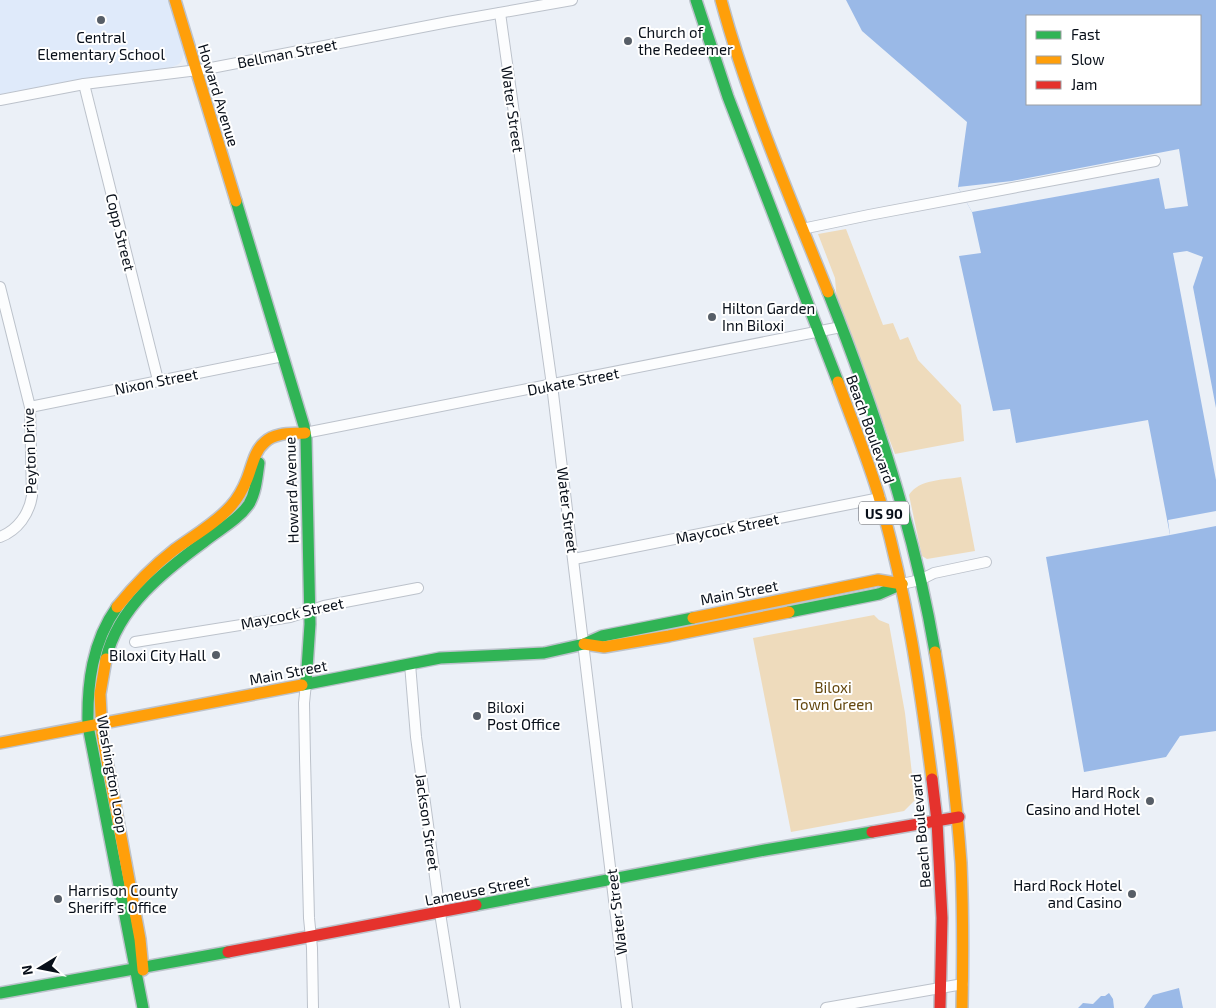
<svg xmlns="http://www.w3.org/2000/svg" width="1216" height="1008" font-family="'Exo 2',sans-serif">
<rect width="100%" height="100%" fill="#ebf0f7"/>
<polygon fill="#dfeafa" points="0,0 168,0 182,47 184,54 182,60 179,64 172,67 0,97"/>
<g fill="#eedbbc">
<polygon points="846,229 883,325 893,323 900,340 908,337 918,360 961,405 964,441 895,454 837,302 835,278 818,234"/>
<path d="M961,477L975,551L927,559L922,556L909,495C919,479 944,480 961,477Z"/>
<polygon points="874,615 879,620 889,624 905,713 915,800 904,811 791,832 753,638"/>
</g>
<g fill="#9ab9e7" fill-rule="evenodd">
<path d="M846,0H1216V731L1180,736L1166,757L1084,772L1046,557L1170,535L1148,420L1016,443L1010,409L993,411L959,256L981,253L972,212L958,187L967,122L862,31ZM1027,16H1200V104H1027Z"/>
<polygon points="1179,988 1183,1008 1144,1008 1153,995"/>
<polygon points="1109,993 1113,999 1114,1008 1078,1008 1083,1003 1093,1004 1101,996 1105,996"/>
</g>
<g fill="#ebf0f7">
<polygon points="1179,149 1188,206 1165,209 1159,178 972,212 958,187 1012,181"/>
<polygon points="1187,251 1203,257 1193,287 1216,408 1216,480 1173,253"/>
<polygon points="1216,511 1216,526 1170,535 1168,520"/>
</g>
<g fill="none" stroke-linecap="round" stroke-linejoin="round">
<defs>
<g id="street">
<polyline points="500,13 552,385 627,1008"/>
<polyline points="84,84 158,380"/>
<polyline points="0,100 84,84 206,69 448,22 572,0"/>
<polyline points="802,229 869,215 1155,161"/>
<path d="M0,287L30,407L32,496C29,514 18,530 0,537"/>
<polyline points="30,407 283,356"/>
<polyline points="305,433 841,327"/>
<polyline points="574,559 880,498"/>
<polyline points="902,584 920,580 934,573 986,562"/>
<polyline points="135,642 290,617 324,606 418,588"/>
<polyline points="410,664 416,737 440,913 455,1008"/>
<polyline points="306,683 304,703 305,758 309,918 312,948 313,1008"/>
<polyline points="826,1008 963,984"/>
</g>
<g id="fast">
<polyline points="696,0 728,97 838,382"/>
<polyline points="236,201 304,426 306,438 310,624 306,683"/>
<path d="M828,292C874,408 914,528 935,652"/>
<path d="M117,607C92,642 87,684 88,726L143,1008"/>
<polyline points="789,612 879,594 902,584"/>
<path d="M106,659C118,607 164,571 205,541C220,529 238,520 249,504C256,492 257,477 259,463"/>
<polyline points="302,685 440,658 544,653 584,644 602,636 693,618"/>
<polyline points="476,905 765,850 872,832"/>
<polyline points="0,993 228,952"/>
</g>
<g id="slow">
<polyline points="175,0 236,201"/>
<path d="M721,0C748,100 789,195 828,292"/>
<path d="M838,382C852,421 869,461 880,500C906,591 920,685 932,779"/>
<path d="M117,607C134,586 152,567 174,550C193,536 215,524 231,506C238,498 243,489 247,479C252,467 254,451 265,442C275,432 292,434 305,433"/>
<polyline points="693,618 878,580 902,584"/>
<polyline points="584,644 604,647 669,636 789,612"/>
<path d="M935,652C947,722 956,792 961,863C963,911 963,960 962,1008"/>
<polyline points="106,659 100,694 102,734 140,939 143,970"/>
<polyline points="0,743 302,685"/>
</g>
<g id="jam">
<polyline points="932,779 937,821 942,918 940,1008"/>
<polyline points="872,832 959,817"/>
<polyline points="228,952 476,905"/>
</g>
</defs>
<use href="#street" stroke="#bcc2cb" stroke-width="12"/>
<use href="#fast" stroke="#bcc2cb" stroke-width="14"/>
<use href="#slow" stroke="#bcc2cb" stroke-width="14"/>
<use href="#jam" stroke="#bcc2cb" stroke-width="14"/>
<use href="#street" stroke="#fcfdfe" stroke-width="10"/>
<use href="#fast" stroke="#30b455" stroke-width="11"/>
<use href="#slow" stroke="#ff9f0a" stroke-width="11"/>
<use href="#jam" stroke="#e5322d" stroke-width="11"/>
</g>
<g fill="#575e67" stroke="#fff" stroke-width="2">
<circle cx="101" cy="20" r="5"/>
<circle cx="628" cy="41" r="5"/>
<circle cx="712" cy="317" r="5"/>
<circle cx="216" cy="655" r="5"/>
<circle cx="477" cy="716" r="5"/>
<circle cx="1150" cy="801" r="5"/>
<circle cx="1132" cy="894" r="5"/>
<circle cx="58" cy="899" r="5"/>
</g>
<g text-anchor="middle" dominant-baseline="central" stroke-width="4" stroke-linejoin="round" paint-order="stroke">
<rect fill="#fff" stroke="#52575e" stroke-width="1" x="859" y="501.5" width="50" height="23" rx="4"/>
<g font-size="14" font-weight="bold" fill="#080f19">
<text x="884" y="513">US 90</text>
</g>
<g font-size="15" fill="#080f19" stroke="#fff" text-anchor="start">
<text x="638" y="32">Church of<tspan x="638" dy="17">the Redeemer</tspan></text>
<text x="101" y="37" text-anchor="middle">Central<tspan x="101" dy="17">Elementary School</tspan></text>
<text x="722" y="308">Hilton Garden<tspan x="722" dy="17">Inn Biloxi</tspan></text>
<text x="206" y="655" text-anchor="end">Biloxi City Hall</text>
<text x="487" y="707">Biloxi<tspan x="487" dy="17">Post Office</tspan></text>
<text x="1140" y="792" text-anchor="end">Hard Rock<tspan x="1140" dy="17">Casino and Hotel</tspan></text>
<text x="1122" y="885" text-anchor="end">Hard Rock Hotel<tspan x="1122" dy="17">and Casino</tspan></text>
<text x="68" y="890">Harrison County<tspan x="68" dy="17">Sheriff's Office</tspan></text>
</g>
<g font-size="15" fill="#080f19" stroke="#fff">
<text transform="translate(287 53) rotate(-11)">Bellman Street</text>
<text transform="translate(219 95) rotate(73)">Howard Avenue</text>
<text transform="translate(513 109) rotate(82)">Water Street</text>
<text transform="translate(121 232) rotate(76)">Copp Street</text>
<text transform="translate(156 381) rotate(-11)">Nixon Street</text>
<text transform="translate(573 381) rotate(-11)">Dukate Street</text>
<text transform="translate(871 429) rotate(70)">Beach Boulevard</text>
<text transform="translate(29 451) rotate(-92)">Peyton Drive</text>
<text transform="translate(291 490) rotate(-92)">Howard Avenue</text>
<text transform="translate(568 510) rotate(83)">Water Street</text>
<text transform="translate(727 528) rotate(-11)">Maycock Street</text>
<text transform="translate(739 592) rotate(-11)">Main Street</text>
<text transform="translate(292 613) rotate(-12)">Maycock Street</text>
<text transform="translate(288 672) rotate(-11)">Main Street</text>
<text transform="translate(113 774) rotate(80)">Washington Loop</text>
<text transform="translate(428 822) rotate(82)">Jackson Street</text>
<text transform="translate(920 831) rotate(-95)">Beach Boulevard</text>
<text transform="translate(477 890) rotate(-11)">Lameuse Street</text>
<text transform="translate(616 912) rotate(-97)">Water Street</text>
</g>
<g font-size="15" fill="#63460d" stroke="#fff">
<text x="833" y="687">Biloxi<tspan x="833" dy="17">Town Green</tspan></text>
</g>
</g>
<rect x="1026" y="15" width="175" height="90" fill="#ffffff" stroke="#9c9fa3"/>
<rect x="1036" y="31" width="25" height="8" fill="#30b455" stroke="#9c9fa3"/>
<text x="1071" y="40" font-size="15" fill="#080f19">Fast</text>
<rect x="1036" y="56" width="25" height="8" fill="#ff9f0a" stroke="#9c9fa3"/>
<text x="1071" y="65" font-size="15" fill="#080f19">Slow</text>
<rect x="1036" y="81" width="25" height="8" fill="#e5322d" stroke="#9c9fa3"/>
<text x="1071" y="90" font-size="15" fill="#080f19">Jam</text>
<g transform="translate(40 968) rotate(260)" stroke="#ffffff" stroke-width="4" paint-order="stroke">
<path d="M0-4L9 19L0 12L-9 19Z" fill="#080f19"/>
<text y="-8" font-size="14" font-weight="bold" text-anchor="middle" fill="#080f19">N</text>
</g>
</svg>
